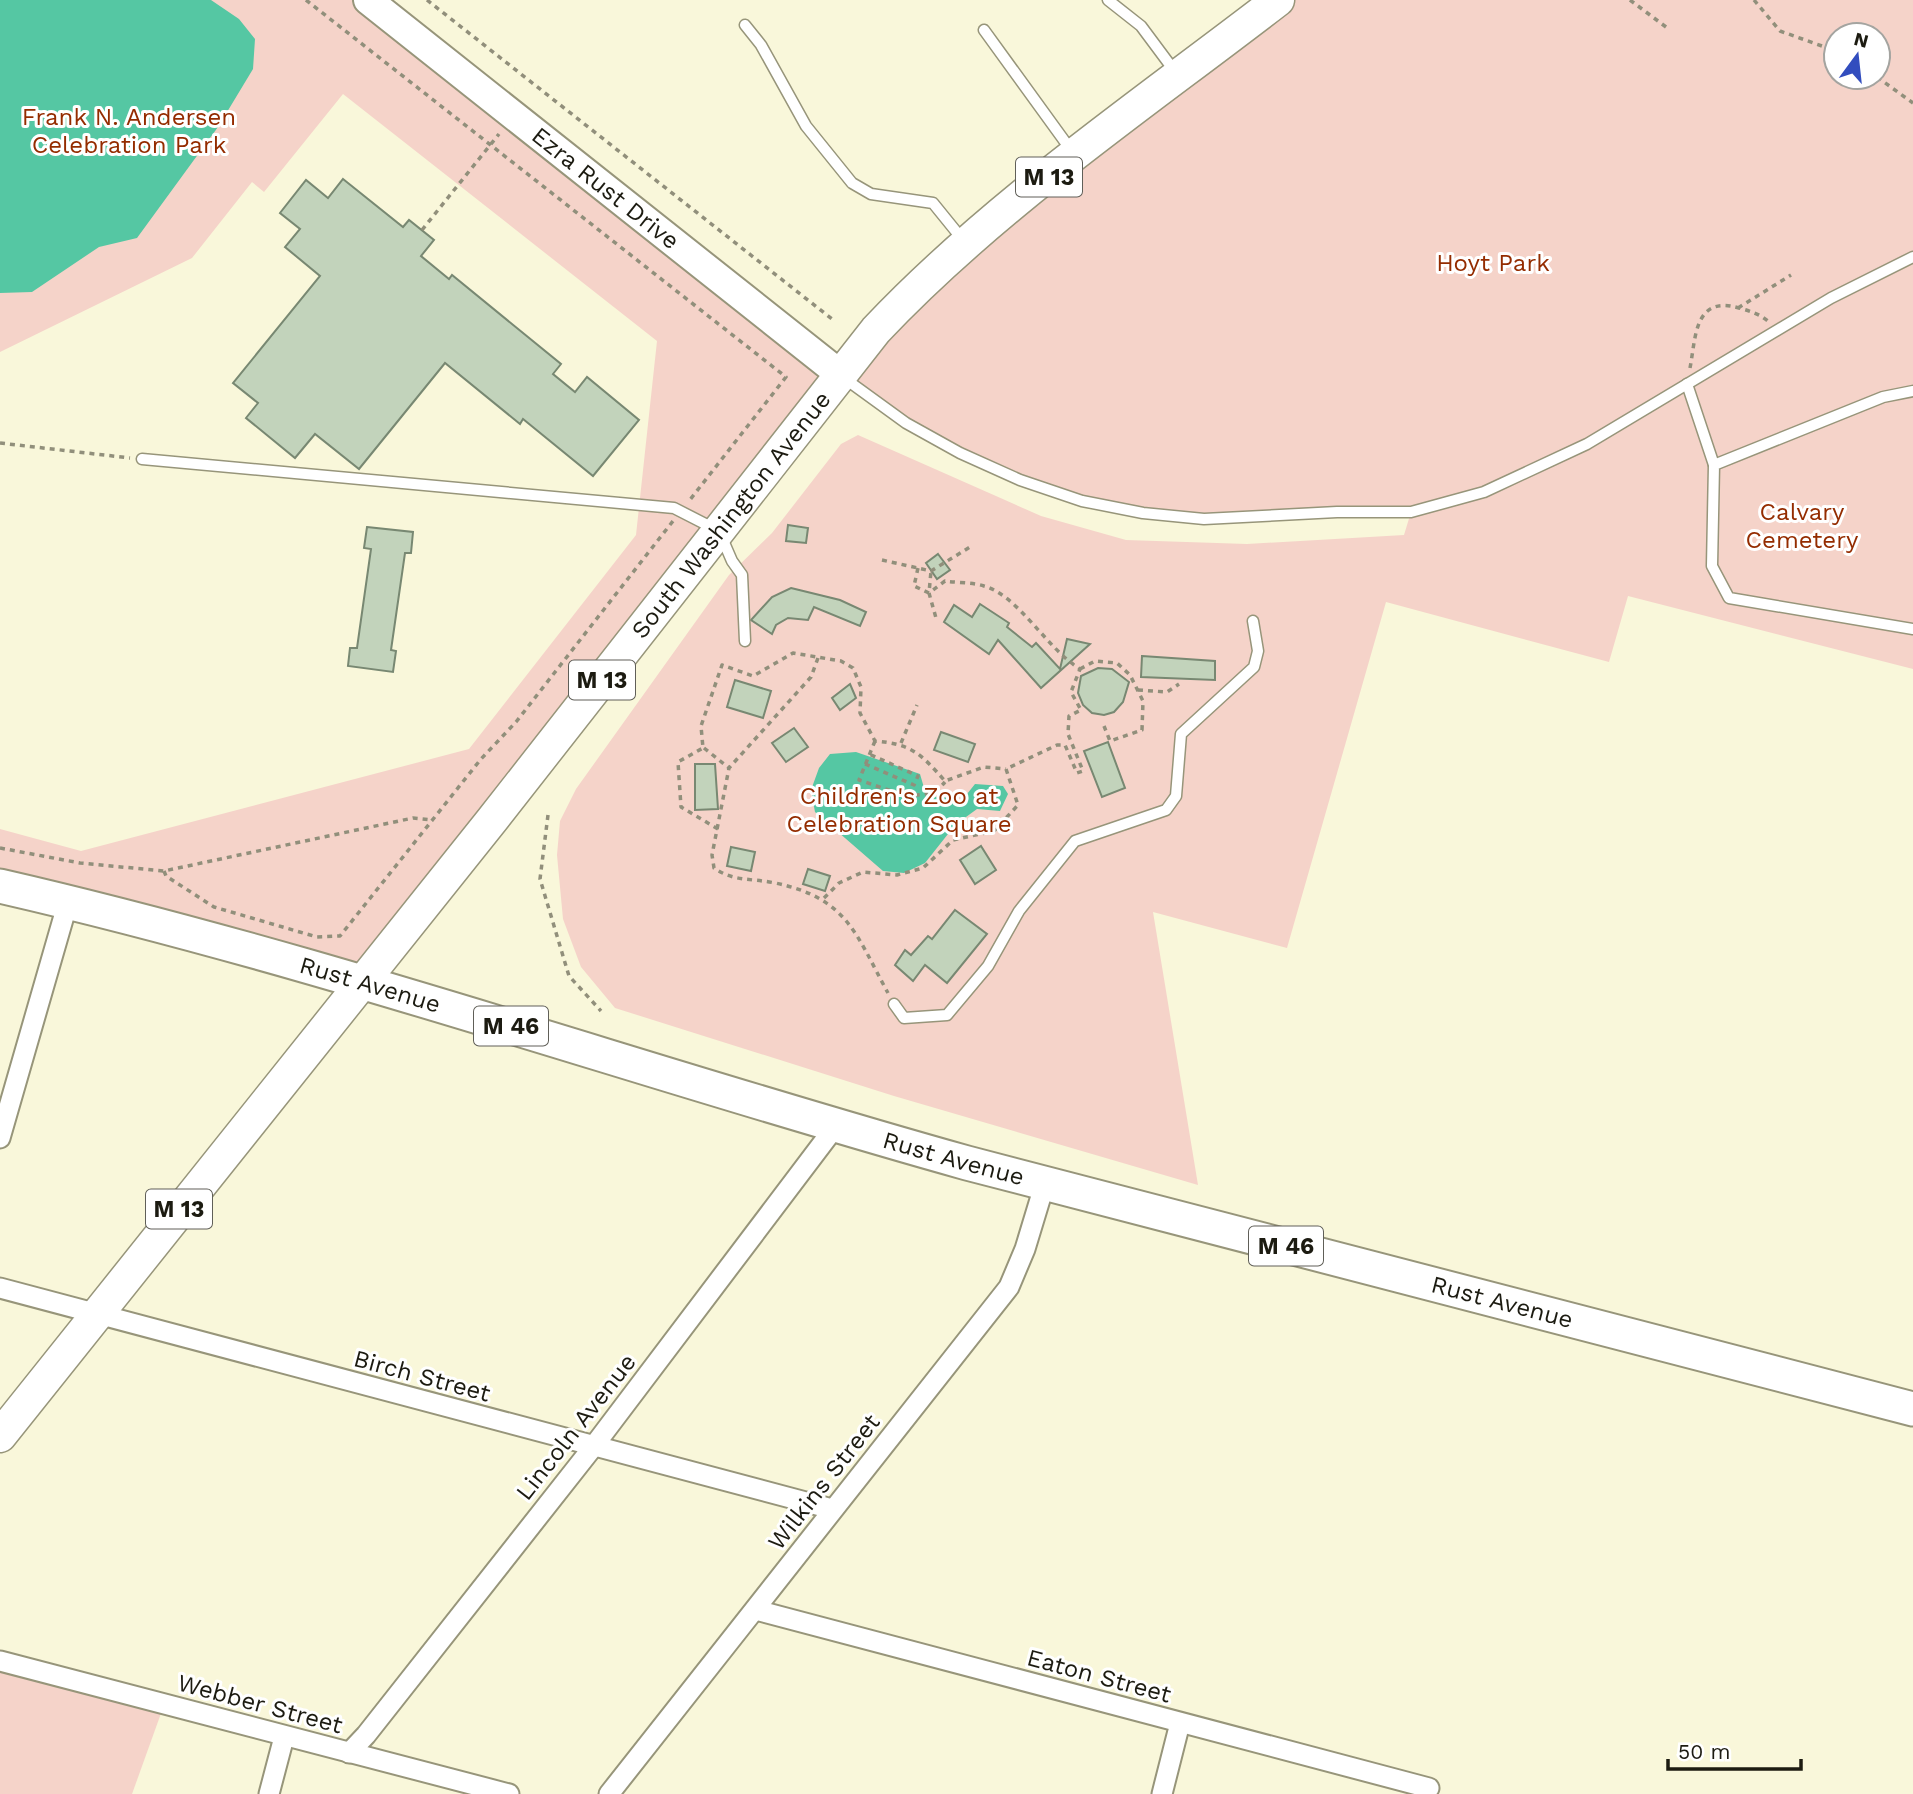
<svg xmlns="http://www.w3.org/2000/svg" width="1913" height="1794" font-family="'Work Sans',sans-serif">
<rect width="100%" height="100%" fill="#f9f7da"/>
<g fill="#f5d3c9" fill-rule="evenodd">
<path d="M0,0H368L841,375L876,329L1278,0H1913V669L1628,596L1609,662L1386,602L1287,948L1153,912L1198,1185L894,1096L615,1008L581,967L563,919L557,855L560,821L576,789L729,575L772,533L841,444L858,435L1041,516L1126,540L1247,544L1404,535L1411,512L1204,519L1082,501L960,453L841,376L359,983L0,886V829L81,851L469,749L636,535L657,341L343,94L264,192L252,182L192,258L0,352ZM1836,35H1878V77H1836Z"/>
<polygon points="0,1665 164,1705 132,1794 0,1794"/>
</g>
<g fill="#55c7a3">
<polygon points="0,0 211,0 239,19 255,39 253,69 218,127 137,238 99,247 32,292 0,293"/>
<polygon points="856,752 920,774 927,798 942,796 959,804 975,784 1003,786 1008,794 1000,811 977,809 966,817 963,832 948,834 925,863 904,873 883,871 815,812 811,790 819,768 830,754"/>
</g>
<g fill="#c2d3bb" stroke="#788872" stroke-width="2">
<polygon points="343,179 403,227 409,220 434,240 421,256 449,279 452,275 561,364 553,374 575,392 587,377 639,420 593,476 523,419 520,424 445,363 359,469 315,434 295,458 246,418 258,403 233,383 320,276 285,247 300,229 280,213 306,180 328,198"/>
<polygon points="788,525 808,528 806,543 786,541"/>
<polygon points="367,527 413,532 411,553 405,553 391,650 396,651 393,672 348,666 350,648 357,648 371,549 364,548"/>
<polygon points="938,554 950,570 937,579 926,563"/>
<polygon points="791,588 840,600 866,612 860,626 814,607 808,620 788,618 776,625 772,634 751,620 772,597"/>
<polygon points="980,604 1009,623 1007,627 1032,647 1036,643 1060,669 1067,639 1090,644 1041,688 998,640 989,654 944,622 954,605 972,617"/>
<polygon points="1142,656 1215,661 1215,680 1141,677"/>
<polygon points="1098,668 1112,669 1129,682 1123,702 1114,712 1104,715 1092,713 1083,705 1078,693 1081,676"/>
<polygon points="735,680 771,691 763,718 727,707"/>
<polygon points="850,684 856,698 840,710 832,698"/>
<polygon points="794,728 808,747 786,762 772,743"/>
<polygon points="941,732 975,744 968,762 934,750"/>
<polygon points="1108,742 1125,788 1102,797 1084,751"/>
<polygon points="695,764 715,764 718,809 695,810"/>
<polygon points="981,846 996,870 975,884 960,860"/>
<polygon points="731,847 755,852 751,871 727,866"/>
<polygon points="808,869 830,876 825,891 803,884"/>
<polygon points="955,910 987,934 947,983 925,965 913,981 895,965 905,950 911,955 928,936 932,939"/>
</g>
<g fill="none" stroke-linecap="round" stroke-linejoin="round">
<defs>
<g id="service">
<polyline points="1108,0 1141,26 1176,73"/>
<polyline points="745,25 761,45 806,126 852,183 871,194 933,203 963,240"/>
<polyline points="984,30 1071,150"/>
<polyline points="844,378 906,423 960,453 1020,480 1082,501 1143,513 1204,519 1337,512 1411,512 1484,492 1587,444 1831,298 1913,257"/>
<polyline points="1687,384 1714,465"/>
<polyline points="1913,391 1883,397 1714,465 1712,566 1729,598 1913,629"/>
<polyline points="142,459 674,508 719,531 732,561 742,575 745,641"/>
<polyline points="894,1004 904,1018 947,1015 988,966 1019,911 1075,841 1166,810 1176,796 1181,734 1254,667 1258,651 1253,621"/>
</g>
<g id="minor">
<polyline points="0,1138 68,902"/>
<polyline points="0,1288 832,1509"/>
<polyline points="756,1610 1429,1788"/>
<polyline points="0,1661 509,1794"/>
<polyline points="349,1753 366,1735 593,1447 835,1127"/>
<polyline points="269,1794 284,1737"/>
<polyline points="609,1794 1009,1287 1025,1249 1045,1183"/>
<polyline points="1162,1794 1180,1723"/>
</g>
<g id="secondary">
<path id="s1" d="M368,0L841,375"/>
</g>
<g id="primary">
<path id="s2" d="M0,1436L492,820L876,330C994,205 1142,105 1278,0"/>
</g>
<g id="trunk">
<path id="s3" d="M0,886C327,961 644,1073 967,1163L1913,1409"/>
</g>
</defs>
<use href="#service" stroke="#97957a" stroke-width="13"/>
<use href="#minor" stroke="#97957a" stroke-width="23"/>
<use href="#secondary" stroke="#97957a" stroke-width="32"/>
<use href="#primary" stroke="#97957a" stroke-width="35"/>
<use href="#trunk" stroke="#97957a" stroke-width="37"/>
<g stroke="#918f7b" stroke-width="3.5" stroke-dasharray="5 5" stroke-linecap="butt">
<polyline points="306,0 786,377 689,501"/>
<polyline points="427,0 832,319"/>
<polyline points="1630,0 1666,27"/>
<polyline points="1754,0 1780,31 1836,51"/>
<polyline points="1877,77 1913,103"/>
<polyline points="422,230 499,134"/>
<polyline points="1738,308 1791,275"/>
<path d="M1690,368C1696,337 1694,295 1739,308C1750,311 1760,314 1769,322"/>
<polyline points="0,443 130,458"/>
<polyline points="882,560 931,571 970,547"/>
<polyline points="918,568 914,586 929,593 931,571"/>
<path d="M818,658L811,677L729,768L712,855L714,868C734,882 752,878 775,883C848,898 856,935 888,993"/>
<polyline points="1080,669 1095,661 1117,663 1130,675 1143,701 1142,730 1110,741 1104,726"/>
<polyline points="1138,690 1167,692 1179,684"/>
<path d="M875,741L859,780C885,788 923,808 945,782"/>
<polyline points="901,743 917,705"/>
<polyline points="704,748 729,768"/>
<polyline points="865,764 914,785 918,776 869,754"/>
<polyline points="548,815 540,879 569,976 601,1011"/>
<path d="M718,829L681,807L678,762L703,748L701,726L722,665L753,676L793,653L841,661L853,668L861,687L860,713L875,741C912,744 921,754 945,781L984,767L1006,769"/>
<polyline points="0,848 80,863 164,871 413,818 433,820"/>
<polyline points="164,871 166,876 214,907 317,937 340,936 481,759 516,722 673,521"/>
<path d="M824,898L839,883L863,872L897,875L923,868L953,840L994,831L1018,805L1006,769L1057,745H1065L1077,773L1083,771L1068,734L1069,716L1081,710L1071,692L1080,669C1046,648 1019,596 984,586C972,582 957,583 945,581L929,593L936,618"/>
</g>
<use href="#service" stroke="#fff" stroke-width="10"/>
<use href="#minor" stroke="#fff" stroke-width="19"/>
<use href="#secondary" stroke="#fff" stroke-width="28"/>
<use href="#primary" stroke="#fff" stroke-width="32"/>
<use href="#trunk" stroke="#fff" stroke-width="33"/>
</g>
<g text-anchor="middle" dominant-baseline="central" stroke-width="6" stroke-linejoin="round" paint-order="stroke">
<g fill="#fff" stroke="#605f58" stroke-width="2">
<rect x="1016" y="157.5" width="66" height="39" rx="5"/>
<rect x="569" y="660.5" width="66" height="39" rx="5"/>
<rect x="474" y="1006.5" width="74" height="39" rx="5"/>
<rect x="146" y="1189.5" width="66" height="39" rx="5"/>
<rect x="1249" y="1226.5" width="74" height="39" rx="5"/>
</g>
<g font-size="23" font-weight="bold" fill="#1c1b11">
<text x="1049" y="177">M 13</text>
<text x="602" y="680">M 13</text>
<text x="511" y="1026">M 46</text>
<text x="179" y="1209">M 13</text>
<text x="1286" y="1246">M 46</text>
</g>
<g font-size="24" fill="#942c00" stroke="#fff">
<text x="129" y="117">Frank N. Andersen<tspan x="129" dy="28">Celebration Park</tspan></text>
<text x="1493" y="263">Hoyt Park</text>
<text x="1802" y="512">Calvary<tspan x="1802" dy="28">Cemetery</tspan></text>
<text x="899" y="796">Children's Zoo at<tspan x="899" dy="28">Celebration Square</tspan></text>
</g>
<g font-size="24" fill="#1c1b11" stroke="#fff">
<text stroke="none"><textPath href="#s1" startOffset="303">Ezra Rust Drive</textPath></text>
<text stroke="none"><textPath href="#s2" startOffset="1176">South Washington Avenue</textPath></text>
<text stroke="none"><textPath href="#s3" startOffset="383">Rust Avenue</textPath></text>
<text stroke="none"><textPath href="#s3" startOffset="992">Rust Avenue</textPath></text>
<text stroke="none"><textPath href="#s3" startOffset="1559">Rust Avenue</textPath></text>
<text transform="translate(422 1376) rotate(15)">Birch Street</text>
<text transform="translate(576 1427) rotate(-52)">Lincoln Avenue</text>
<text transform="translate(824 1482) rotate(-52)">Wilkins Street</text>
<text transform="translate(1099 1676) rotate(15)">Eaton Street</text>
<text transform="translate(260 1704) rotate(15)">Webber Street</text>
</g>
</g>
<g transform="translate(1857 56) rotate(15)"><circle r="33" fill="#ffffff" stroke="#a4a4a0" stroke-width="2"/>
<path d="M0-5L12 26L0 18L-12 26Z" fill="#324dbe"/>
<text y="-10" font-size="19" font-weight="bold" text-anchor="middle" fill="#1c1b11">N</text>
</g>
<path d="M1668 1759v10h133v-10" fill="none" stroke="#1c1b11" stroke-width="3.5"/>
<text x="1678" y="1759" font-size="21" fill="#1c1b11" stroke="#ffffff" stroke-width="5" paint-order="stroke">50 m</text>
</svg>
